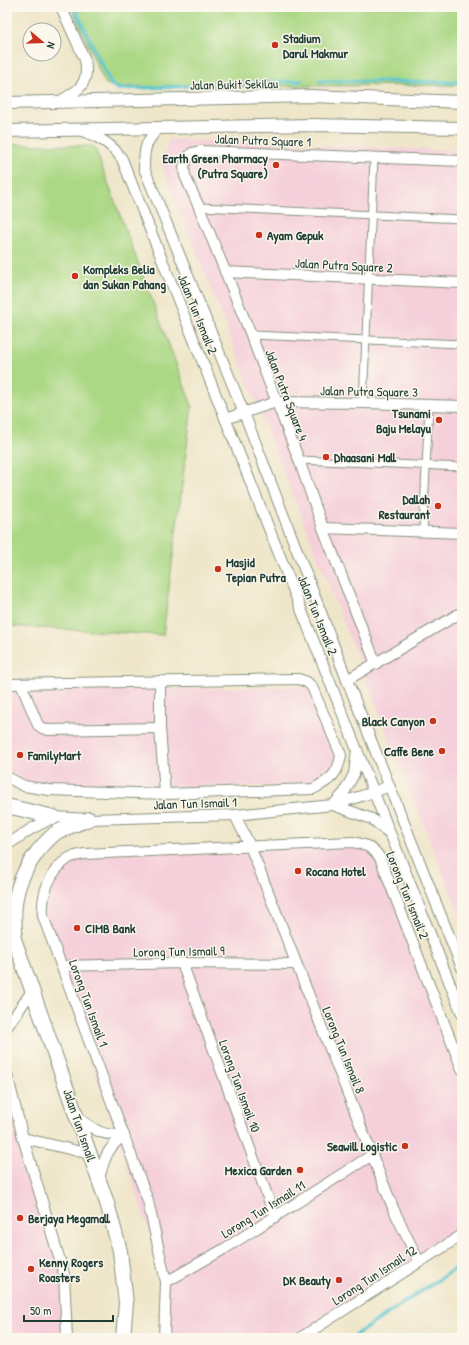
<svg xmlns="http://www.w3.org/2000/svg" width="469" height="1345" font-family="'Patrick Hand',sans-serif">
<rect width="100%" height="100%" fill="#fbf7ec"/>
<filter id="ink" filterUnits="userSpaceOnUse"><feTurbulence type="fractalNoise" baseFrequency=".025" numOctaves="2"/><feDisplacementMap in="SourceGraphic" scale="8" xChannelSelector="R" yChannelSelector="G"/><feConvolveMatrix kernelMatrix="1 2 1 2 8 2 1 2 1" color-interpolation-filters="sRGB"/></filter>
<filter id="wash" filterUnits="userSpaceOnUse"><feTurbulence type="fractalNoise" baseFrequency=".012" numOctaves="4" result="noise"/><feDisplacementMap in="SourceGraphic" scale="16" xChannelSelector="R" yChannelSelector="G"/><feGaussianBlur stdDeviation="0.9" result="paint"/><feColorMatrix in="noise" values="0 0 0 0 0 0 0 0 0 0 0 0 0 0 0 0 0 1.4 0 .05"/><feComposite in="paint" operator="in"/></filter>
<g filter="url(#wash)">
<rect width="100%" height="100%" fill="#efe6c9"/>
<g fill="#f5cfda">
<polygon points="169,139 462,151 462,921 161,163"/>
<polygon points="307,687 337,755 337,763 327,775 308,786 47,787 28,783 7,770 7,690"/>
<polygon points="349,841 378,858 462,1077 462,1234 299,1338 161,1338 159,1316 167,1283 41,915 40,907 67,857"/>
<polygon points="7,1087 63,1275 64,1338 7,1338"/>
</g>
<g fill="#abd884" stroke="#658a5c">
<polygon points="71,7 462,7 462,85 113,87 105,83"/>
<polygon points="7,144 94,146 192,406 163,635 7,626"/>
</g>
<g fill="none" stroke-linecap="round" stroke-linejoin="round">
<g stroke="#58c5d0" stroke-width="3.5">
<polyline points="74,7 111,84 118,89 301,81"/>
<polyline points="319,81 462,82"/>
<polyline points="351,1338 462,1264"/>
</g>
</g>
</g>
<g filter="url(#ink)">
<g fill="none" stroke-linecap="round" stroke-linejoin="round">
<defs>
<g id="pedestrian">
<polyline points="199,207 462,219"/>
<polyline points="251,335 462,344"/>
<polyline points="363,403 374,158"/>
<polyline points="299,460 462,467"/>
<polyline points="423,531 429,405"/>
</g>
<g id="minor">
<path d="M58,102C78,91 90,85 85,60L61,7"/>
<path d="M159,128C145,141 144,150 144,168L244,413L347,680L462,968"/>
<path d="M82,131C99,137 112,144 122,159L462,1014"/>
<polyline points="225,272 462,283"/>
<polyline points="225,419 276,402 363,403 462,406"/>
<polyline points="323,528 462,533"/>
<polyline points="376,664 323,528 299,460 251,335 199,207 185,176 184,167 186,160 192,153 200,151 462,161"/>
<polyline points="347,680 462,612"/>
<polyline points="160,681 160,728 165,794"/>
<path d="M7,684L298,679L307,682L312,687L341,755C338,775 330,780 313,789L165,794L49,790L24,786L7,777"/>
<polyline points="21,684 38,725 42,728 48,730 160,728"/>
<polyline points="334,804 344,793 354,774 357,750"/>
<polyline points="333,805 372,819 389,833"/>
<polyline points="235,815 250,846 393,1208 419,1262"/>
<polyline points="7,845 31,829 54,817 89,819 235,815 333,805 374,792 389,786"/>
<polyline points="182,963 275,1217"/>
<polyline points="62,966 182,963 296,964"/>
<polyline points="7,1027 32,991"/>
<polyline points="7,1074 23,1138 64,1274 67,1338"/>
<path d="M77,1117C95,1130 101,1136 124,1135"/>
<polyline points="23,1138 90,1154"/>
<path d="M99,1179C105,1157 106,1150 124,1135"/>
<polyline points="166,1282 224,1249 372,1155"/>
<path d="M164,1338L166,1282L148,1201L43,916C41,894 50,870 69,858C73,856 80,855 84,854L352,842C364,844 373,847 380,858L462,1069"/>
<polyline points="300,1338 462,1235"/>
</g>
<g id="tertiary">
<polyline points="7,103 311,96 462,102"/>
<polyline points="7,131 311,125 462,128"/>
</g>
<g id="secondary">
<polyline points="7,806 54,817"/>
<polyline points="7,919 107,1203 120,1251 126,1303 123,1338"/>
<path d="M15,931C12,900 18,877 38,851C43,845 50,837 57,832C67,827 78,824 89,819"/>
</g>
</defs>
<use href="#pedestrian" stroke="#87927e" stroke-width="9"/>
<use href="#minor" stroke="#87927e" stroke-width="12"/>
<use href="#tertiary" stroke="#87927e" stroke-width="14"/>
<use href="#secondary" stroke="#87927e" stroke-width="16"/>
<use href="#pedestrian" stroke="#fff" stroke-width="7"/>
<use href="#minor" stroke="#fff" stroke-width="10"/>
<use href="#tertiary" stroke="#fff" stroke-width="12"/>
<use href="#secondary" stroke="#fff" stroke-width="14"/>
</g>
</g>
<g fill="#c8321e" stroke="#fbf7ec" stroke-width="1.5">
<circle cx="275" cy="45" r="4"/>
<circle cx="276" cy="165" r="4"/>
<circle cx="259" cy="235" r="4"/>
<circle cx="75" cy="276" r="4"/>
<circle cx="439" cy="420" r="4"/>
<circle cx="326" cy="457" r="4"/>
<circle cx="438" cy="506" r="4"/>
<circle cx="218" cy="569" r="4"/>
<circle cx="433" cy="721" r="4"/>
<circle cx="442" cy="751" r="4"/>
<circle cx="20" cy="755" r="4"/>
<circle cx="298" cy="871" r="4"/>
<circle cx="77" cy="928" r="4"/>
<circle cx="405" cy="1146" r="4"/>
<circle cx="300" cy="1170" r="4"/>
<circle cx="20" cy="1218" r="4"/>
<circle cx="31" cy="1269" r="4"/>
<circle cx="339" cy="1280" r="4"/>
</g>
<g text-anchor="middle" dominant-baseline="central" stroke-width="3" stroke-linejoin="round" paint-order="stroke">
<g font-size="13" font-weight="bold" fill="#1f3d34" stroke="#fbf7ec" text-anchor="start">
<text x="283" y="38">Stadium<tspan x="283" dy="15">Darul Makmur</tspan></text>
<text x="268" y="158" text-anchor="end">Earth Green Pharmacy<tspan x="268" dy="15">(Putra Square)</tspan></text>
<text x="267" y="235">Ayam Gepuk</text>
<text x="83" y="269">Kompleks Belia<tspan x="83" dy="15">dan Sukan Pahang</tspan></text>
<text x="431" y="413" text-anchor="end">Tsunami<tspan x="431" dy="15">Baju Melayu</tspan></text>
<text x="334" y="457">Dhaasani Mall</text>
<text x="430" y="499" text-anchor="end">Dallah<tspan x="430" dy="15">Restaurant</tspan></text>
<text x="226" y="562">Masjid<tspan x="226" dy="15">Tepian Putra</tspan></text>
<text x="425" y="721" text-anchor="end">Black Canyon</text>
<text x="434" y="751" text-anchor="end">Caffe Bene</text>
<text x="28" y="755">FamilyMart</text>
<text x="306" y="871">Rocana Hotel</text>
<text x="85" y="928">CIMB Bank</text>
<text x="397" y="1146" text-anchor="end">Seawill Logistic</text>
<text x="292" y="1170" text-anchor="end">Mexica Garden</text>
<text x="28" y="1218">Berjaya Megamall</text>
<text x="39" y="1262">Kenny Rogers<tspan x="39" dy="15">Roasters</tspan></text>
<text x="331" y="1280" text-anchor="end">DK Beauty</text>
</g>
<g font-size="13" fill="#1f3d34" stroke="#fbf7ec">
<text transform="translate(234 84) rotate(-1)">Jalan Bukit Sekilau</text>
<text transform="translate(263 140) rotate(2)">Jalan Putra Square 1</text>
<text transform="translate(344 265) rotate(3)">Jalan Putra Square 2</text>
<text transform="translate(198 314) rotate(68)">Jalan Tun Ismail 2</text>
<text transform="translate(369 391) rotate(1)">Jalan Putra Square 3</text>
<text transform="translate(287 395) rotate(69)">Jalan Putra Square 4</text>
<text transform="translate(318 615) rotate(68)">Jalan Tun Ismail 2</text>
<text transform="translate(195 803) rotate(-2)">Jalan Tun Ismail 1</text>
<text transform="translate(408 895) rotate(68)">Lorong Tun Ismail 2</text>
<text transform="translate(179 951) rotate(-1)">Lorong Tun Ismail 9</text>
<text transform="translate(89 1003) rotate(70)">Lorong Tun Ismail 1</text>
<text transform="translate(344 1050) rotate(68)">Lorong Tun Ismail 8</text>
<text transform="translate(240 1086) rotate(70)">Lorong Tun Ismail 10</text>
<text transform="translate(80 1125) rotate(71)">Jalan Tun Ismail</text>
<text transform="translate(263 1209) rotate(-32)">Lorong Tun Ismail 11</text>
<text transform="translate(374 1275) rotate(-33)">Lorong Tun Ismail 12</text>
</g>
</g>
<rect width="469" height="1345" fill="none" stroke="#fbf7ec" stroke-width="24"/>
<g transform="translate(42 42) rotate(109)"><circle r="19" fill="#fbf7ec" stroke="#a3ada2"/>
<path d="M0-3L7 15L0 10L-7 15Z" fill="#c8321e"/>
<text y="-6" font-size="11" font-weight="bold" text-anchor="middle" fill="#1f3d34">N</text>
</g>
<path d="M24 1315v6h89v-6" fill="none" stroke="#1f3d34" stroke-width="2"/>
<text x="30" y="1315" font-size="12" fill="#1f3d34" stroke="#fbf7ec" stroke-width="3" paint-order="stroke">50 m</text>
</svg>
